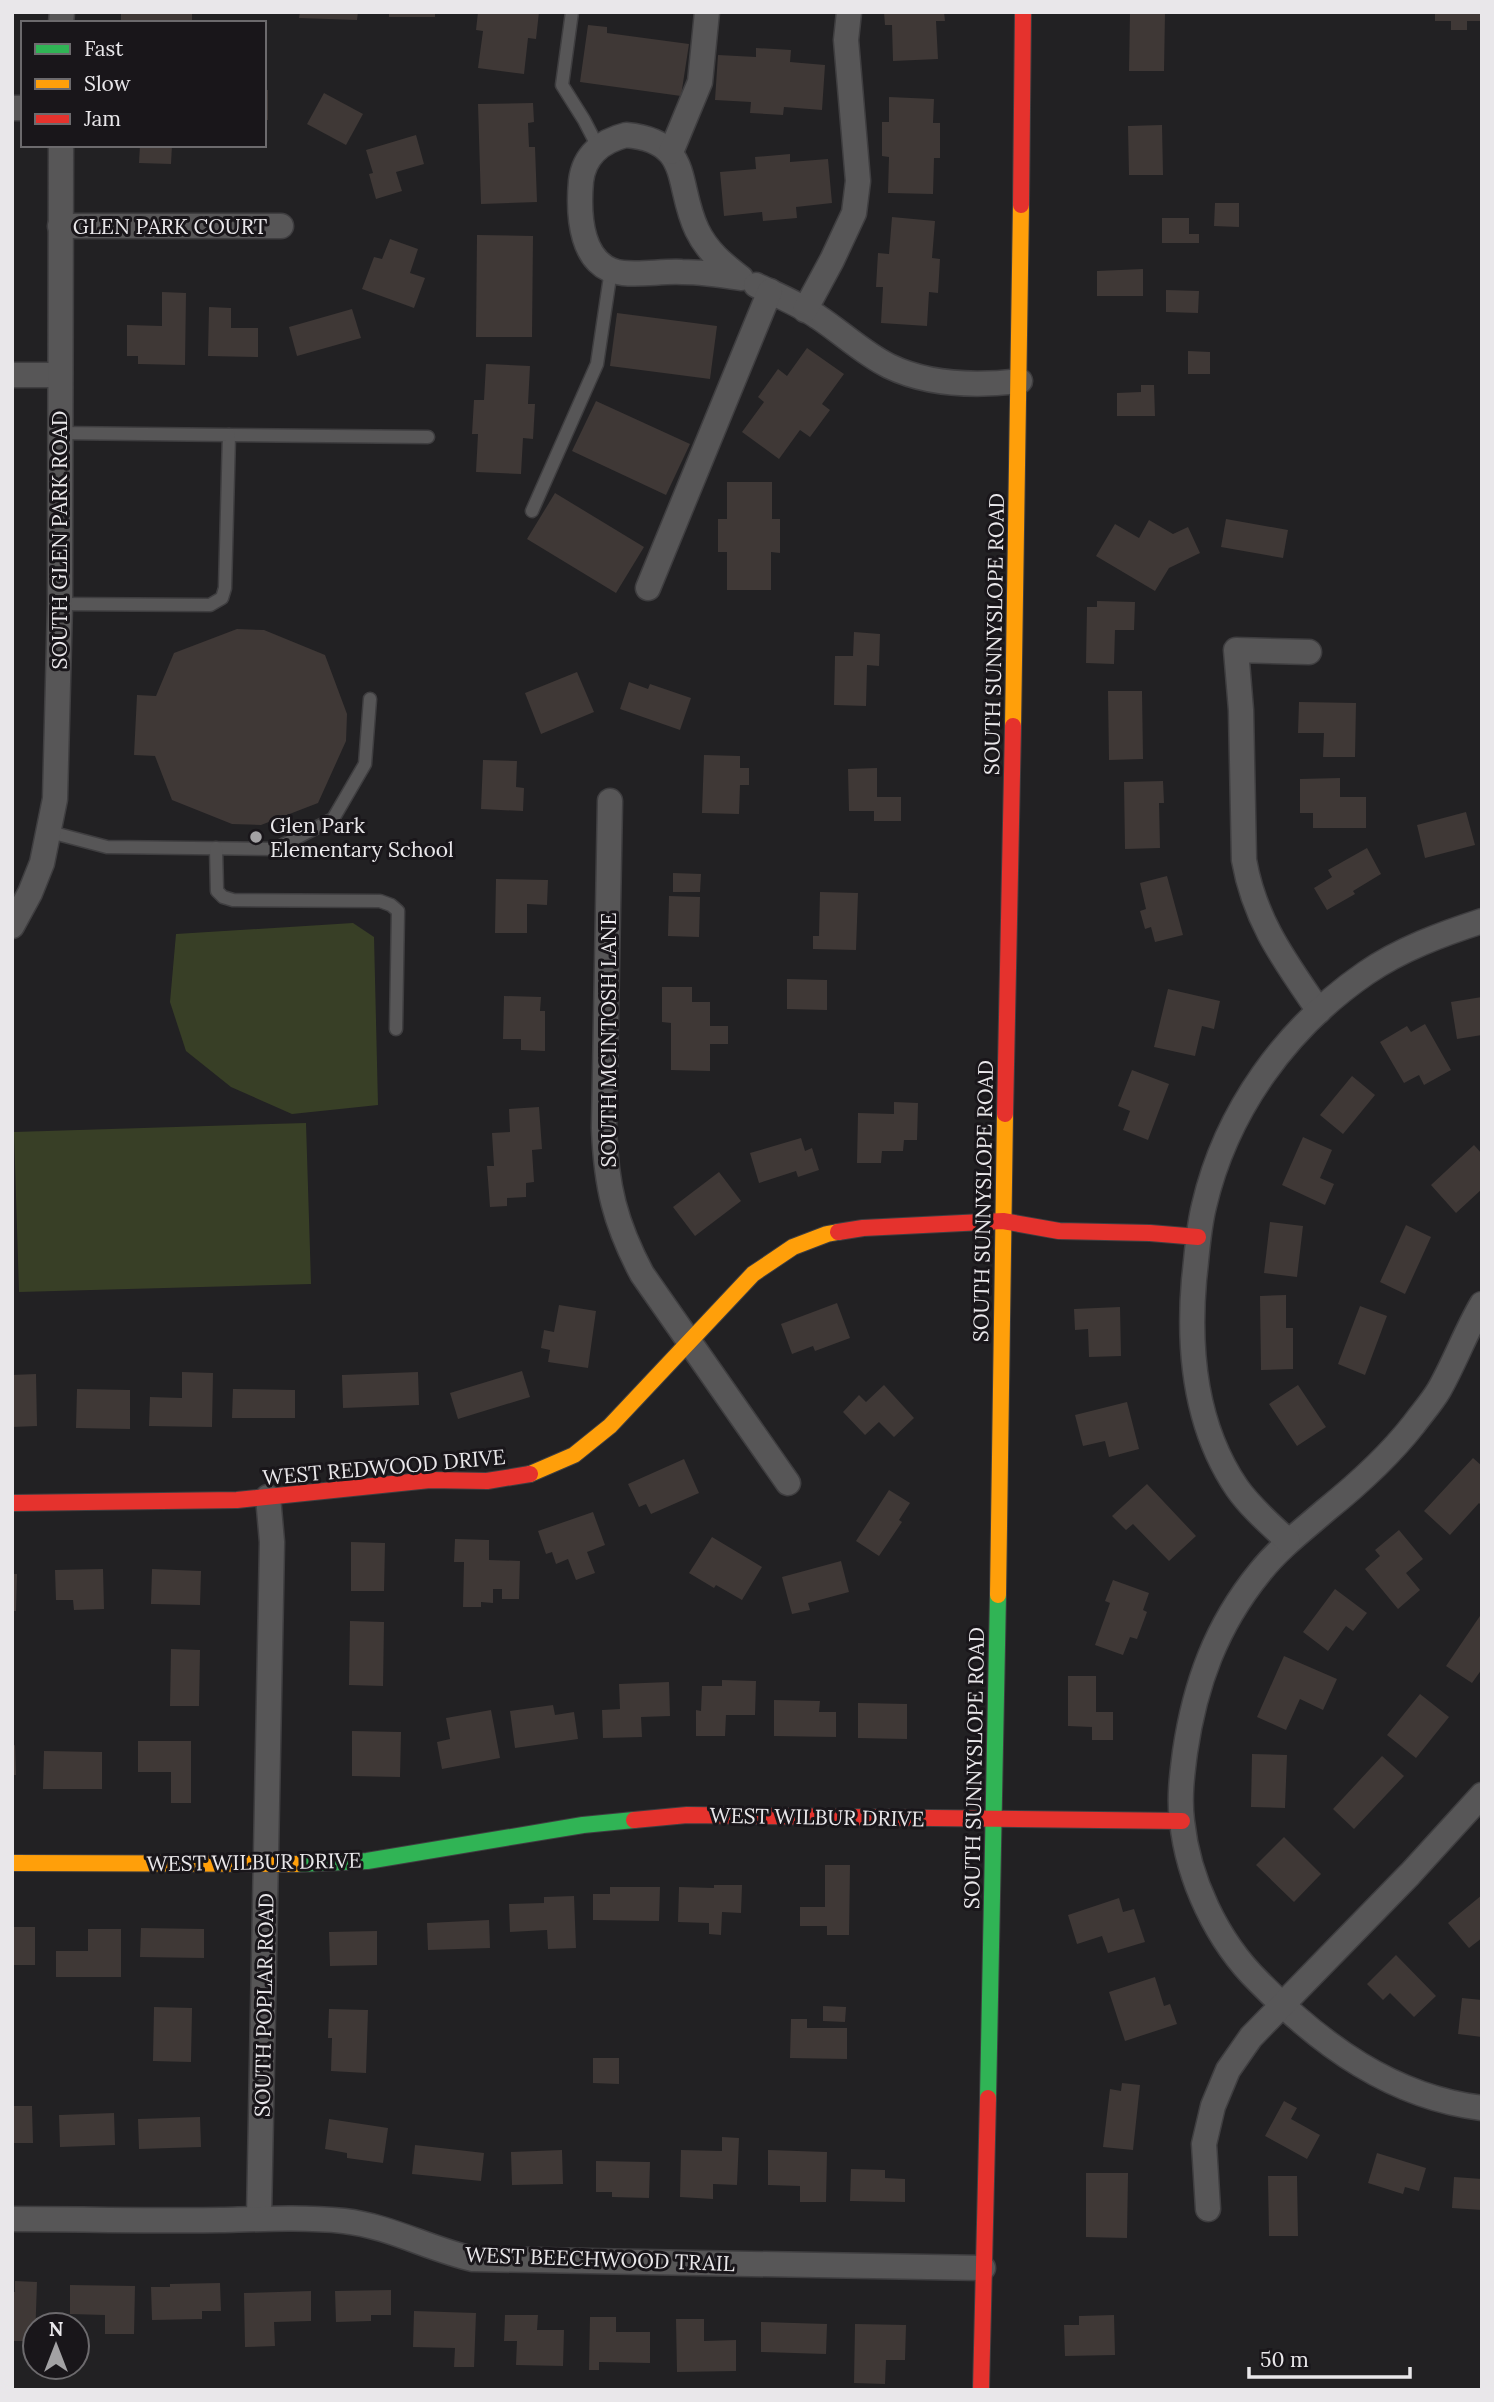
<svg xmlns="http://www.w3.org/2000/svg" width="1494" height="2402" font-family="Lora,serif">
<rect width="100%" height="100%" fill="#222123"/>
<g fill="#383f26">
<polygon points="353,923 374,937 378,1105 292,1114 231,1087 186,1051 170,1002 176,934"/>
<polygon points="306,1123 311,1284 19,1292 14,1132"/>
</g>
<g fill="#3f3836">
<rect x="121" y="12" width="71" height="11"/>
<polygon points="300,12 358,12 357,20 299,18"/>
<rect x="389" y="12" width="46" height="5"/>
<polygon points="478,12 539,12 536,39 528,38 524,74 478,68 483,31 476,30"/>
<polygon points="884,12 944,12 945,21 936,21 938,59 893,61 892,25 885,25"/>
<polygon points="1130,12 1165,12 1164,71 1129,71"/>
<polygon points="1435,12 1482,12 1482,21 1467,21 1467,30 1451,30 1451,21 1435,21"/>
<polygon points="588,25 607,27 607,33 689,44 681,96 580,82"/>
<polygon points="756,48 791,50 790,62 825,65 822,110 784,107 783,115 750,113 751,102 715,100 718,55 756,57"/>
<rect x="264" y="90" width="4" height="30"/>
<polygon points="324,93 363,114 346,145 307,124"/>
<polygon points="889,97 934,99 933,123 940,123 940,158 934,158 933,194 888,193 889,157 882,156 882,122 889,122"/>
<polygon points="533,103 534,122 528,123 529,147 535,147 537,202 481,204 478,104"/>
<polygon points="1162,125 1163,175 1129,175 1128,126"/>
<polygon points="416,135 424,164 396,172 402,191 376,199 369,174 373,173 366,150"/>
<polygon points="140,145 172,145 171,164 139,163"/>
<polygon points="790,154 790,162 828,159 832,203 796,207 797,218 763,221 762,212 724,216 720,172 756,169 755,157"/>
<polygon points="1215,203 1239,203 1239,227 1214,226"/>
<polygon points="892,217 935,221 932,258 940,259 938,293 929,292 927,326 881,323 883,287 876,287 878,253 889,254"/>
<polygon points="1162,218 1189,218 1189,234 1199,234 1199,243 1162,243"/>
<polygon points="477,235 533,236 532,337 476,337"/>
<polygon points="390,239 418,249 410,273 425,278 414,308 362,289 374,257 382,259"/>
<polygon points="1143,269 1143,296 1097,296 1097,271"/>
<polygon points="1166,290 1199,291 1198,313 1166,312"/>
<polygon points="162,292 186,293 185,365 138,364 138,356 127,356 127,325 162,326"/>
<polygon points="209,307 231,308 231,328 258,328 258,357 208,356"/>
<polygon points="352,309 361,338 297,356 289,327"/>
<polygon points="617,313 717,326 710,379 610,366"/>
<polygon points="807,348 844,374 822,404 830,410 810,437 800,430 779,459 742,432 764,402 758,397 778,369 787,376"/>
<polygon points="1188,351 1210,352 1210,374 1188,374"/>
<polygon points="486,364 530,366 528,404 535,404 533,439 523,438 521,474 476,472 478,434 472,434 474,400 484,400"/>
<polygon points="1141,385 1154,385 1155,416 1117,416 1117,393 1141,392"/>
<polygon points="596,401 690,444 666,495 572,451"/>
<polygon points="727,482 772,482 772,519 780,519 780,553 771,552 771,590 727,590 727,552 718,552 718,519 727,519"/>
<polygon points="555,493 644,547 616,593 527,539"/>
<polygon points="1226,519 1288,530 1283,558 1221,547"/>
<polygon points="1149,520 1173,534 1188,527 1200,553 1169,568 1155,591 1096,556 1115,524 1139,538"/>
<polygon points="1097,601 1135,602 1134,630 1115,630 1114,664 1086,663 1087,607 1097,607"/>
<polygon points="237,629 264,630 325,655 347,714 346,741 318,803 261,825 232,824 172,800 155,756 134,755 137,695 156,696 174,653"/>
<polygon points="854,632 880,634 879,666 867,665 866,706 834,705 835,656 853,656"/>
<polygon points="577,672 594,712 541,734 525,693"/>
<polygon points="629,682 648,689 650,684 691,698 680,730 620,709"/>
<polygon points="1108,691 1142,691 1143,759 1109,760"/>
<polygon points="1299,702 1356,703 1355,757 1323,757 1324,733 1298,733"/>
<polygon points="704,755 740,756 740,768 749,768 749,785 740,785 739,814 702,813"/>
<polygon points="483,760 517,761 516,787 524,788 523,811 481,809"/>
<polygon points="877,768 877,797 901,797 901,821 874,821 874,811 849,811 848,769"/>
<polygon points="1340,778 1340,797 1366,797 1366,828 1313,828 1313,813 1300,813 1300,779"/>
<polygon points="1163,781 1164,803 1159,803 1160,848 1125,849 1124,782"/>
<polygon points="1466,812 1475,845 1425,858 1417,825"/>
<polygon points="1367,848 1381,874 1353,891 1355,894 1327,910 1314,888 1332,877 1328,870"/>
<polygon points="673,873 701,874 700,892 673,892"/>
<polygon points="1167,876 1183,935 1155,942 1151,927 1145,929 1140,911 1146,909 1140,883"/>
<polygon points="496,879 548,880 547,905 527,904 527,933 495,933"/>
<polygon points="820,892 858,893 856,950 813,949 813,936 819,936"/>
<polygon points="669,896 700,897 699,937 668,936"/>
<polygon points="787,979 827,980 827,1010 787,1009"/>
<polygon points="662,987 692,987 692,1002 710,1002 710,1026 728,1026 728,1044 710,1044 710,1071 671,1070 671,1023 662,1022"/>
<polygon points="1168,989 1220,1001 1214,1029 1202,1026 1195,1056 1154,1047"/>
<polygon points="504,996 541,997 540,1011 545,1011 545,1051 521,1050 521,1039 503,1039"/>
<polygon points="1482,997 1482,1035 1457,1039 1451,1002"/>
<polygon points="1425,1024 1451,1070 1424,1085 1419,1075 1404,1083 1380,1042 1407,1026 1411,1032"/>
<polygon points="1132,1070 1169,1084 1148,1140 1123,1130 1130,1111 1118,1106"/>
<polygon points="1352,1076 1375,1095 1343,1134 1320,1115"/>
<polygon points="894,1102 918,1103 917,1140 904,1140 903,1151 882,1151 881,1163 857,1163 858,1113 894,1114"/>
<polygon points="539,1107 542,1149 532,1150 534,1182 526,1183 526,1197 507,1198 507,1206 490,1207 487,1166 494,1166 492,1133 510,1132 509,1109"/>
<polygon points="1303,1137 1332,1150 1320,1178 1334,1184 1325,1205 1282,1185"/>
<polygon points="801,1138 805,1151 812,1148 819,1170 798,1177 796,1171 759,1183 750,1153"/>
<polygon points="1474,1145 1482,1154 1482,1189 1456,1213 1431,1185"/>
<polygon points="719,1172 741,1201 695,1236 673,1207"/>
<polygon points="1270,1222 1303,1226 1297,1277 1264,1273"/>
<polygon points="1406,1225 1431,1237 1405,1294 1380,1282"/>
<polygon points="1286,1295 1286,1328 1293,1328 1293,1369 1261,1370 1260,1296"/>
<polygon points="837,1303 850,1338 815,1351 813,1346 792,1354 781,1324"/>
<polygon points="559,1305 596,1311 588,1368 548,1362 550,1350 541,1348 544,1330 554,1332"/>
<polygon points="1360,1306 1387,1316 1365,1375 1338,1364"/>
<polygon points="1120,1307 1121,1356 1089,1357 1088,1329 1075,1330 1074,1309"/>
<polygon points="522,1371 530,1397 458,1419 450,1393"/>
<polygon points="182,1372 213,1373 212,1427 149,1426 150,1397 182,1398"/>
<polygon points="418,1372 419,1405 343,1408 342,1375"/>
<polygon points="36,1374 37,1426 12,1427 12,1375"/>
<polygon points="884,1385 914,1418 894,1437 879,1422 865,1435 843,1412 859,1395 866,1402"/>
<polygon points="1298,1385 1326,1427 1297,1446 1269,1404"/>
<polygon points="77,1389 130,1390 130,1429 76,1428"/>
<polygon points="233,1389 295,1390 295,1418 232,1418"/>
<polygon points="1127,1402 1139,1449 1109,1457 1105,1441 1083,1446 1075,1415"/>
<polygon points="1473,1458 1482,1466 1482,1506 1479,1503 1450,1535 1424,1511"/>
<polygon points="684,1459 699,1493 651,1514 646,1504 639,1507 628,1484"/>
<polygon points="1147,1484 1196,1536 1169,1561 1133,1524 1126,1530 1112,1516"/>
<polygon points="889,1490 910,1503 899,1520 902,1522 879,1556 856,1541"/>
<polygon points="593,1512 605,1545 587,1552 595,1573 576,1580 568,1559 556,1564 552,1552 546,1554 538,1531"/>
<polygon points="1399,1530 1423,1559 1406,1573 1420,1590 1398,1609 1365,1569 1380,1556 1375,1550"/>
<polygon points="712,1537 762,1567 742,1600 716,1585 714,1588 689,1573"/>
<polygon points="455,1539 489,1540 489,1560 520,1561 519,1599 502,1599 502,1589 493,1589 493,1603 481,1602 481,1607 463,1607 464,1562 454,1562"/>
<polygon points="351,1542 385,1543 384,1591 351,1591"/>
<polygon points="841,1561 849,1592 808,1603 810,1610 792,1614 782,1577"/>
<polygon points="103,1569 104,1609 74,1610 73,1600 56,1600 55,1570"/>
<polygon points="152,1569 201,1571 200,1605 151,1604"/>
<polygon points="12,1574 17,1574 16,1611 12,1611"/>
<polygon points="1113,1580 1149,1593 1143,1610 1147,1612 1137,1639 1130,1637 1123,1655 1095,1645 1110,1603 1105,1601"/>
<polygon points="1335,1589 1367,1613 1353,1631 1346,1626 1328,1651 1303,1632"/>
<polygon points="1482,1613 1482,1669 1472,1683 1446,1666"/>
<polygon points="350,1621 384,1622 383,1686 349,1685"/>
<polygon points="171,1649 200,1650 199,1706 170,1706"/>
<polygon points="1284,1656 1337,1679 1323,1710 1300,1699 1286,1730 1257,1717"/>
<polygon points="1068,1676 1096,1676 1096,1712 1113,1712 1113,1740 1092,1740 1092,1727 1068,1726"/>
<polygon points="722,1680 756,1681 755,1715 726,1715 725,1736 696,1736 696,1710 701,1711 702,1686 722,1686"/>
<polygon points="669,1682 670,1716 641,1717 642,1737 603,1738 602,1710 620,1709 619,1684"/>
<polygon points="1420,1694 1449,1717 1416,1758 1387,1735"/>
<polygon points="774,1700 820,1701 819,1712 836,1712 836,1737 774,1736"/>
<polygon points="858,1703 907,1704 907,1739 858,1738"/>
<polygon points="553,1705 555,1715 574,1712 578,1739 515,1748 510,1711"/>
<polygon points="491,1710 500,1758 442,1769 437,1742 450,1739 446,1718"/>
<polygon points="352,1731 401,1732 400,1777 352,1776"/>
<polygon points="138,1741 191,1741 191,1803 171,1803 171,1772 138,1772"/>
<polygon points="15,1745 16,1775 12,1775 12,1746"/>
<polygon points="44,1751 102,1752 102,1789 43,1789"/>
<polygon points="1252,1754 1287,1755 1285,1808 1251,1807"/>
<polygon points="1382,1756 1404,1776 1354,1829 1333,1809"/>
<polygon points="1284,1837 1321,1874 1294,1902 1256,1865"/>
<polygon points="825,1865 850,1865 849,1935 827,1935 827,1926 800,1926 800,1907 825,1907"/>
<polygon points="714,1885 742,1885 741,1913 722,1912 721,1935 709,1934 709,1923 678,1922 679,1887 714,1888"/>
<polygon points="610,1887 660,1887 659,1921 593,1920 593,1894 610,1894"/>
<polygon points="1482,1895 1482,1938 1469,1948 1448,1923"/>
<polygon points="574,1896 576,1948 548,1949 547,1930 510,1932 509,1904 544,1903 544,1897"/>
<polygon points="1119,1898 1123,1912 1134,1909 1145,1942 1108,1953 1102,1936 1077,1944 1068,1915"/>
<polygon points="489,1920 490,1948 428,1950 427,1923"/>
<rect x="12" y="1927" width="23" height="38"/>
<polygon points="141,1928 204,1929 204,1958 140,1957"/>
<polygon points="88,1929 121,1929 121,1977 56,1977 56,1951 88,1951"/>
<polygon points="377,1931 377,1965 330,1966 329,1932"/>
<polygon points="1396,1955 1436,1996 1414,2017 1390,1993 1383,2000 1367,1984"/>
<polygon points="1155,1977 1164,2006 1170,2004 1177,2024 1125,2041 1109,1992"/>
<polygon points="1462,1998 1482,2000 1482,2037 1458,2034"/>
<polygon points="823,2006 846,2007 845,2022 823,2021"/>
<polygon points="154,2007 192,2008 191,2062 153,2061"/>
<polygon points="329,2009 368,2010 366,2073 331,2071 332,2038 328,2038"/>
<polygon points="791,2019 807,2019 807,2028 847,2028 847,2059 790,2058"/>
<polygon points="593,2058 619,2058 619,2084 593,2083"/>
<polygon points="1122,2083 1140,2085 1133,2150 1103,2147 1110,2089 1121,2091"/>
<polygon points="1284,2101 1297,2108 1291,2119 1320,2135 1307,2159 1265,2136"/>
<polygon points="12,2106 32,2106 33,2143 12,2143"/>
<polygon points="114,2113 115,2145 60,2147 59,2115"/>
<polygon points="200,2117 201,2147 139,2149 138,2119"/>
<polygon points="329,2119 388,2128 383,2163 347,2158 347,2153 325,2149"/>
<polygon points="722,2137 739,2138 737,2185 713,2184 713,2199 680,2197 681,2150 722,2151"/>
<polygon points="415,2145 484,2153 481,2181 412,2174"/>
<polygon points="562,2150 563,2184 512,2185 511,2152"/>
<polygon points="768,2150 827,2152 826,2202 800,2202 800,2186 768,2185"/>
<polygon points="1377,2153 1426,2168 1419,2191 1405,2187 1403,2194 1368,2183"/>
<polygon points="596,2161 650,2162 649,2198 612,2197 612,2192 596,2192"/>
<polygon points="851,2169 885,2170 885,2178 905,2179 905,2202 850,2201"/>
<polygon points="1086,2173 1128,2173 1127,2238 1086,2237"/>
<polygon points="1268,2176 1297,2176 1298,2236 1269,2236"/>
<polygon points="1454,2177 1482,2179 1482,2210 1452,2208"/>
<polygon points="15,2281 37,2282 35,2341 12,2341 12,2292 15,2292"/>
<polygon points="220,2283 221,2311 202,2311 202,2319 152,2320 151,2287 170,2287 170,2284"/>
<polygon points="70,2285 135,2286 134,2334 105,2334 105,2315 70,2314"/>
<polygon points="391,2290 391,2315 371,2315 371,2321 336,2322 335,2291"/>
<polygon points="311,2291 311,2321 274,2322 275,2346 245,2347 244,2293"/>
<polygon points="414,2311 476,2313 474,2367 454,2367 455,2348 413,2347"/>
<polygon points="505,2315 538,2315 537,2330 564,2330 563,2366 516,2365 517,2341 504,2341"/>
<polygon points="1114,2315 1115,2355 1065,2356 1064,2325 1079,2325 1079,2316"/>
<polygon points="590,2317 616,2317 616,2332 650,2332 650,2363 599,2362 599,2370 589,2370"/>
<polygon points="676,2319 704,2319 704,2341 736,2340 736,2371 677,2372"/>
<polygon points="761,2322 827,2324 826,2354 761,2352"/>
<polygon points="855,2324 906,2325 905,2360 886,2360 885,2384 854,2383"/>
</g>
<g fill="none" stroke-linecap="round" stroke-linejoin="round">
<defs>
<g id="lane">
<polyline points="572,12 562,85 584,120 598,147"/>
<polyline points="229,435 428,437"/>
<polyline points="532,511 597,364 611,270"/>
<polyline points="60,604 210,605 222,598 225,588 229,435 60,433"/>
<polyline points="50,832 107,847 275,849 333,819 365,764 370,699"/>
<polyline points="216,848 217,891 223,897 233,900 380,901 391,905 398,911 396,1029"/>
</g>
<g id="street">
<polyline points="61,23 62,12"/>
<polyline points="12,108 23,108"/>
<path d="M626,135C693,141 675,184 697,230C707,251 723,264 741,278C722,275 702,272 682,272C662,271 643,275 623,273C580,269 578,214 581,181C584,155 602,141 626,135Z"/>
<polyline points="671,152 700,82 707,12"/>
<polyline points="60,226 281,226"/>
<path d="M756,285C777,295 799,304 818,317C841,332 864,354 889,366C928,385 978,386 1020,381"/>
<polyline points="805,310 832,260 854,213 858,181 846,40 849,12"/>
<polyline points="12,375 60,375"/>
<polyline points="648,588 770,291"/>
<path d="M1309,652L1236,650L1241,710L1244,860C1255,922 1285,961 1319,1011"/>
<path d="M610,801L604,1128C606,1186 615,1223 642,1274L788,1483"/>
<polyline points="12,926 30,893 42,863 55,799 60,604 61,145"/>
<path d="M1482,1304C1466,1331 1455,1362 1439,1390C1432,1402 1422,1413 1414,1424C1389,1456 1357,1485 1326,1510C1303,1530 1279,1548 1260,1572C1216,1626 1195,1684 1185,1752C1182,1775 1179,1798 1182,1821C1188,1879 1217,1941 1259,1982C1321,2045 1392,2097 1482,2108"/>
<path d="M1288,1541C1270,1524 1251,1508 1237,1488C1195,1426 1188,1352 1194,1280C1197,1255 1198,1230 1204,1206C1226,1111 1286,1028 1366,973C1401,949 1442,934 1482,921"/>
<polyline points="1208,2209 1204,2144 1213,2106 1228,2070 1251,2037 1410,1874 1482,1795"/>
<polyline points="259,2218 272,1542 268,1497"/>
<path d="M12,2219C82,2219 152,2221 221,2220C262,2219 304,2217 344,2221C389,2226 429,2249 473,2259L983,2268"/>
</g>
<g id="fast">
<polyline points="297,1864 367,1861 583,1825 634,1820"/>
<polyline points="988,2098 998,1595"/>
</g>
<g id="slow">
<polyline points="1013,726 1021,205"/>
<polyline points="530,1474 574,1455 610,1426 753,1274 793,1247 827,1234 838,1232"/>
<polyline points="998,1595 1005,1114"/>
<polyline points="12,1863 297,1864"/>
</g>
<g id="jam">
<polyline points="1021,205 1023,12"/>
<polyline points="1005,1114 1013,726"/>
<polyline points="838,1232 863,1228 1003,1221 1059,1231 1150,1233 1198,1237"/>
<polyline points="12,1503 237,1500 430,1480 487,1481 530,1474"/>
<polyline points="634,1820 687,1815 1182,1821"/>
<polyline points="981,2390 988,2098"/>
</g>
</defs>
<use href="#lane" stroke="#3f3e40" stroke-width="15"/>
<use href="#street" stroke="#3f3e40" stroke-width="27"/>
<use href="#fast" stroke="#3f3e40" stroke-width="18"/>
<use href="#slow" stroke="#3f3e40" stroke-width="18"/>
<use href="#jam" stroke="#3f3e40" stroke-width="18"/>
<use href="#lane" stroke="#575657" stroke-width="12"/>
<use href="#street" stroke="#575657" stroke-width="24"/>
<use href="#fast" stroke="#30b455" stroke-width="16"/>
<use href="#slow" stroke="#ff9f0a" stroke-width="16"/>
<use href="#jam" stroke="#e5322d" stroke-width="16"/>
</g>
<circle fill="#a3a2a4" stroke="#19161a" stroke-width="2.5" cx="256" cy="837" r="7"/>
<g text-anchor="middle" dominant-baseline="central" stroke-width="6" stroke-linejoin="round" paint-order="stroke">
<g font-size="21" fill="#e9e7ea" stroke="#19161a">
<text x="170" y="226">GLEN PARK COURT</text>
<text transform="translate(59 540) rotate(-90)">SOUTH GLEN PARK ROAD</text>
<text transform="translate(994 634) rotate(-89)">SOUTH SUNNYSLOPE ROAD</text>
<text transform="translate(608 1040) rotate(-90)">SOUTH MCINTOSH LANE</text>
<text transform="translate(983 1201) rotate(-89)">SOUTH SUNNYSLOPE ROAD</text>
<text transform="translate(384 1467) rotate(-5)">WEST REDWOOD DRIVE</text>
<text transform="translate(974 1768) rotate(-89)">SOUTH SUNNYSLOPE ROAD</text>
<text transform="translate(817 1817) rotate(1)">WEST WILBUR DRIVE</text>
<text transform="translate(254 1862) rotate(-1)">WEST WILBUR DRIVE</text>
<text transform="translate(264 2005) rotate(-89)">SOUTH POPLAR ROAD</text>
<text transform="translate(600 2259) rotate(2)">WEST BEECHWOOD TRAIL</text>
</g>
<g font-size="21" fill="#e9e7ea" stroke="#19161a" text-anchor="start">
<text x="270" y="825">Glen Park<tspan x="270" dy="24">Elementary School</tspan></text>
</g>
</g>
<rect width="1494" height="2402" fill="none" stroke="#e9e7ea" stroke-width="28"/>
<rect x="21" y="21" width="245" height="126" fill="#19161a" stroke="#6c6a6d" stroke-width="2"/>
<rect x="35" y="44" width="35" height="10" fill="#30b455" stroke="#6c6a6d" stroke-width="2"/>
<text x="84" y="56" font-size="21" fill="#e9e7ea">Fast</text>
<rect x="35" y="79" width="35" height="10" fill="#ff9f0a" stroke="#6c6a6d" stroke-width="2"/>
<text x="84" y="91" font-size="21" fill="#e9e7ea">Slow</text>
<rect x="35" y="114" width="35" height="10" fill="#e5322d" stroke="#6c6a6d" stroke-width="2"/>
<text x="84" y="126" font-size="21" fill="#e9e7ea">Jam</text>
<g transform="translate(56 2346)"><circle r="33" fill="#19161a" stroke="#6c6a6d" stroke-width="2"/>
<path d="M0-5L12 26L0 18L-12 26Z" fill="#a3a2a4"/>
<text y="-10" font-size="19" font-weight="bold" text-anchor="middle" fill="#e9e7ea">N</text>
</g>
<path d="M1249 2367v10h161v-10" fill="none" stroke="#e9e7ea" stroke-width="3.5"/>
<text x="1260" y="2367" font-size="21" fill="#e9e7ea" stroke="#19161a" stroke-width="5" paint-order="stroke">50 m</text>
</svg>
